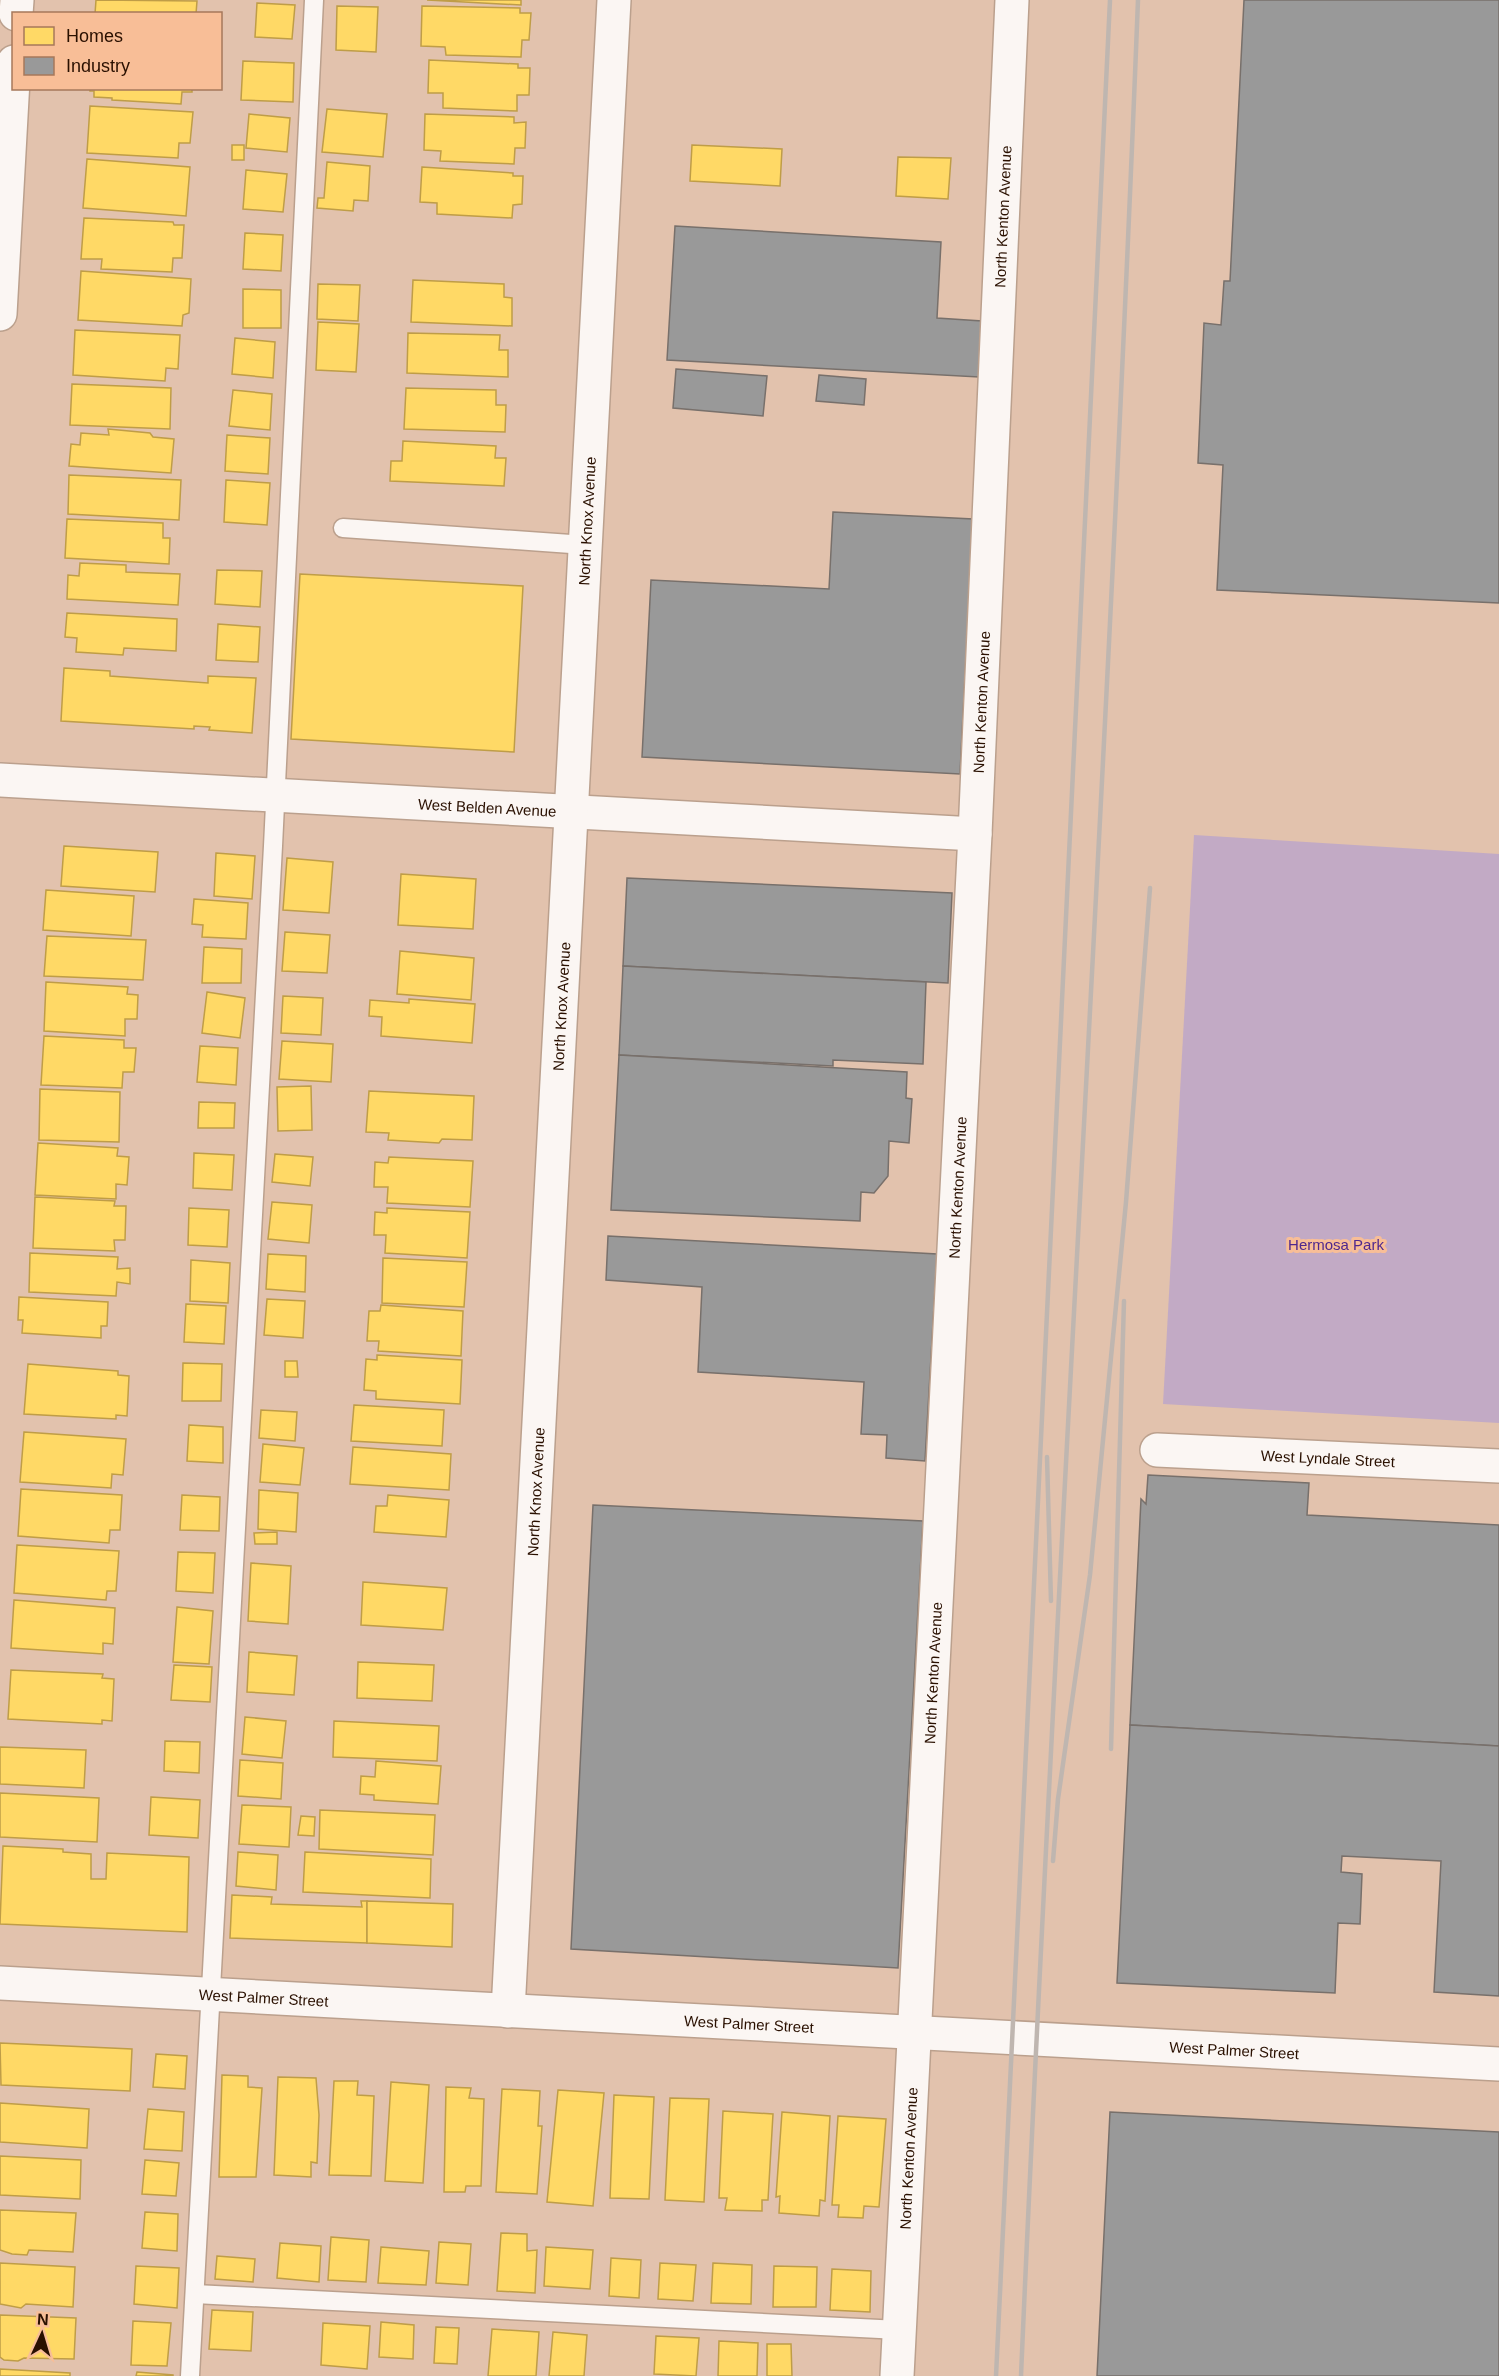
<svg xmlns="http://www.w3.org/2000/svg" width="1499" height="2376" font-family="Arial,sans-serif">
<rect width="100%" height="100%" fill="#e2c2ad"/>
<polygon fill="#c2aac5" points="1194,835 1499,854 1499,1423 1163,1404"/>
<g fill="#ffd966" stroke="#bf9d47" stroke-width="1.5">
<polygon points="96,0 197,1 196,14 95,14"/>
<polygon points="427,0 521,0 521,5"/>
<polygon points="257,3 295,5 292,39 255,37"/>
<polygon points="337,6 378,7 376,52 336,50"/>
<polygon points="422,6 520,8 520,13 531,13 529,40 522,40 521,57 446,55 445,47 421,46"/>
<polygon points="429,60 518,64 518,68 530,68 529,95 517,95 517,111 443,108 443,93 428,93"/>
<polygon points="243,61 294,63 293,102 241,100"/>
<polygon points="90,88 192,88 192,92 182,92 181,104 112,100 112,98 94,97 94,91 90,91"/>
<polygon points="90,106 193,112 190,143 179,143 178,158 87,153"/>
<polygon points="327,109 387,114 383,157 322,152"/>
<polygon points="249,114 290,118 287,152 246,148"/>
<polygon points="425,114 514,117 514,123 526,122 525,148 515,148 514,164 440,161 441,151 424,150"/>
<rect x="232" y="145" width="12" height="15"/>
<polygon points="692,145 782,149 780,186 690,181"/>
<polygon points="898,157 951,158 948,199 896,196"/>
<polygon points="87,159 190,167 186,216 83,208"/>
<polygon points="327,162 370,166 368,201 354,200 353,211 317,208 318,198 324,198"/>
<polygon points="422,167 513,173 513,176 523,176 522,204 513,205 512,218 437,214 437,203 420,202"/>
<polygon points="246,170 287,174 283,212 243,209"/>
<polygon points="84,218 173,222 174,225 184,225 182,258 173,258 172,272 101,269 102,259 81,259"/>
<polygon points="245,233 283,235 281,271 243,269"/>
<polygon points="81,271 191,279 189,313 183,315 182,326 78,320"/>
<polygon points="413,280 504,284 504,297 512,298 512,326 411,322"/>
<polygon points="318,284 360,285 358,321 317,319"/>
<polygon points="243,289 281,290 281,328 243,328"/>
<polygon points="318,322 359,324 356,372 316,370"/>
<polygon points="75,330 180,335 178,369 166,368 165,381 73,375"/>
<polygon points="408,333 500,335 499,350 508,350 508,377 407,373"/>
<polygon points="235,338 275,342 273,378 232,374"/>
<polygon points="72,384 171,388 170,429 70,425"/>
<polygon points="406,388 496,390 496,405 506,405 505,432 404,429"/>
<polygon points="233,390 272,394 270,430 229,426"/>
<polygon points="108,429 150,433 153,437 174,439 171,473 69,466 71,444 80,445 81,433 109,435"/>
<polygon points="227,435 270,438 268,474 225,471"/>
<polygon points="403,441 496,446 495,458 506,458 504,486 390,481 391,461 402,461"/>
<polygon points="69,475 181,480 179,520 68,514"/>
<polygon points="226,480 270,483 267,525 224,522"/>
<polygon points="67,519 163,523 163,538 170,538 169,564 65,558"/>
<polygon points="80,563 126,565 126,572 180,574 178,605 67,599 68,575 79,576"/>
<polygon points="217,570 262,571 260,607 215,604"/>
<polygon points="300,574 523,586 514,752 291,739"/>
<polygon points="67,613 177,619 176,651 124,648 123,655 76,652 77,638 65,637"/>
<polygon points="218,624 260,627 258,662 216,660"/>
<polygon points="64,668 110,671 110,676 208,683 208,676 256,678 252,733 209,730 210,727 194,726 194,729 61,721"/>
<polygon points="64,846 158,852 155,892 61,886"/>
<polygon points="216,853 255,856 252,899 214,896"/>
<polygon points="287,858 333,862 329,913 283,910"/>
<polygon points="401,874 476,879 473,929 398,925"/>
<polygon points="46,890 134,896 131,936 43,930"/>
<polygon points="194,899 248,903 246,939 202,937 203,925 192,924"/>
<polygon points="285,932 330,935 327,973 282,971"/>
<polygon points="47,936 146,940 143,980 44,976"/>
<polygon points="204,947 242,949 241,983 202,983"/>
<polygon points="400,951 474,958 471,1000 397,994"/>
<polygon points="46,982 128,987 127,994 138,995 137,1019 125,1019 125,1036 44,1031"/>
<polygon points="207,992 245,998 240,1038 202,1033"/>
<polygon points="283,996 323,998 321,1035 281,1033"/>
<polygon points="409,999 475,1004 472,1043 381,1036 382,1017 369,1016 370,1000 409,1003"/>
<polygon points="44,1036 124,1040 124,1048 136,1048 134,1072 123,1072 122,1088 41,1085"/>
<polygon points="282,1041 333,1044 331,1082 279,1079"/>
<polygon points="200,1046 238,1048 236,1085 197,1082"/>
<polygon points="311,1086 312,1130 278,1131 277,1087"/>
<polygon points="40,1089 120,1092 119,1142 39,1140"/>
<polygon points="369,1091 474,1096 472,1140 442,1139 439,1143 388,1140 389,1133 366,1132"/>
<polygon points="199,1102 235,1103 234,1128 198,1128"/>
<polygon points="38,1143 118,1148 117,1156 129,1157 127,1185 116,1184 116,1199 35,1195"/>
<polygon points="194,1153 234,1155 232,1190 193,1188"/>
<polygon points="275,1154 313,1157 310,1186 272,1182"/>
<polygon points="389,1157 473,1161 470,1207 387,1203 388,1187 374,1187 375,1162 388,1163"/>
<polygon points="35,1197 115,1201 114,1206 126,1206 125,1240 114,1240 115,1251 33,1248"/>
<polygon points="272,1202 312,1205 309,1243 268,1239"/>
<polygon points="189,1208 229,1210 227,1247 188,1245"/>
<polygon points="387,1208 470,1212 467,1258 385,1253 386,1235 374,1235 375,1212 387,1213"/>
<polygon points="30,1253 118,1257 117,1269 130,1268 130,1284 117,1282 116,1296 29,1292"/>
<polygon points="268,1254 306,1256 305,1292 266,1289"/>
<polygon points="383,1258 467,1262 464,1307 382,1303"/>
<polygon points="191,1260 230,1263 228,1303 190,1301"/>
<polygon points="19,1297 108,1302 107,1326 101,1326 101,1338 22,1333 23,1320 18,1320"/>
<polygon points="267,1299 305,1301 303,1338 264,1335"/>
<polygon points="186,1304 226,1306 224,1344 184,1342"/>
<polygon points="381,1305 463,1311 461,1356 378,1351 379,1341 367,1341 369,1311 380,1311"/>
<polygon points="377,1355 462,1360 460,1404 376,1399 376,1391 364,1390 366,1359 377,1360"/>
<polygon points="285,1361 297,1361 298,1377 285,1377"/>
<polygon points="183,1363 222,1364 221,1401 182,1401"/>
<polygon points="28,1364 118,1371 118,1375 129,1376 127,1416 116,1415 116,1419 24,1414"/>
<polygon points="354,1405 444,1410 442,1446 351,1441"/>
<polygon points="261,1410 297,1412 295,1441 259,1438"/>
<polygon points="189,1425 223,1427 223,1463 187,1461"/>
<polygon points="24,1432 126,1439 123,1475 112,1474 111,1488 20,1482"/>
<polygon points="263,1444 304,1448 300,1485 260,1482"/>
<polygon points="353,1447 451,1454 449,1490 350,1484"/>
<polygon points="21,1489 122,1495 120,1530 110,1530 109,1543 18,1536"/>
<polygon points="259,1490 298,1493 296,1532 258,1529"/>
<polygon points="182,1495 220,1497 219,1531 180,1530"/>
<polygon points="388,1495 449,1500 446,1537 374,1532 376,1506 387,1506"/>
<polygon points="277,1532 277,1544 255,1544 254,1533"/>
<polygon points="17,1545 119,1551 116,1591 107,1591 106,1600 14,1593"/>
<polygon points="178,1552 215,1553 213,1593 176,1591"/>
<polygon points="251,1563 291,1566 288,1624 248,1621"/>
<polygon points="363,1582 447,1588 443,1630 361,1625"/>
<polygon points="14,1600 115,1608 113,1644 103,1643 103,1654 11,1648"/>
<polygon points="177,1607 213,1611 209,1664 173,1662"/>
<polygon points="249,1652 297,1656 294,1695 247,1692"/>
<polygon points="358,1662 434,1665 432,1701 357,1698"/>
<polygon points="174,1665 212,1667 210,1702 171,1700"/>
<polygon points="11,1670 103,1674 102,1678 114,1679 112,1721 102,1720 102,1724 8,1719"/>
<polygon points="245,1717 286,1721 282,1758 242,1754"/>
<polygon points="334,1721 439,1726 437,1761 333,1757"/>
<polygon points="165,1741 200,1742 199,1773 164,1771"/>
<polygon points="0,1747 86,1750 84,1788 0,1784"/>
<polygon points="240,1760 283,1763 281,1799 238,1796"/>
<polygon points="376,1761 441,1766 438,1804 374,1800 374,1795 360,1794 361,1776 375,1777"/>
<polygon points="0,1793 99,1798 97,1842 0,1837"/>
<polygon points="151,1797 200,1800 198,1838 149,1835"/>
<polygon points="242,1805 291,1807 289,1847 239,1844"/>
<polygon points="320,1810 435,1815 433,1855 319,1849"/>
<polygon points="301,1816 315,1817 314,1836 298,1835"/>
<polygon points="3,1846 63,1849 63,1852 91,1854 91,1879 106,1879 107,1853 189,1857 187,1932 0,1924"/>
<polygon points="238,1852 278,1855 276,1890 236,1886"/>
<polygon points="305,1852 431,1859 430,1898 303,1892"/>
<polygon points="232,1895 272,1897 271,1904 362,1907 361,1901 367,1901 367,1943 230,1938"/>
<polygon points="367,1901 453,1904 452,1947 367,1943"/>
<polygon points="0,2043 132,2049 130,2091 1,2085"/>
<polygon points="156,2054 187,2056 185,2089 153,2087"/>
<polygon points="222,2075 248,2076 248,2087 262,2088 256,2177 219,2177"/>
<polygon points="278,2077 316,2078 319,2115 317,2163 311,2162 311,2177 274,2175"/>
<polygon points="334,2081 358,2081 357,2095 374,2096 371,2176 329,2175"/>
<polygon points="391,2082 429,2085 423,2183 385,2181"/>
<polygon points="446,2087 471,2088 469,2098 484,2099 481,2186 466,2186 465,2192 444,2192"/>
<polygon points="502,2089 540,2091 538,2126 542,2126 537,2194 496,2192"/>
<polygon points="558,2090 604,2093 593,2206 547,2202"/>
<polygon points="614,2095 654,2097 649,2199 610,2198"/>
<polygon points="670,2098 709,2099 704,2202 665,2200"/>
<polygon points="0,2103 89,2109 87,2148 0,2142"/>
<polygon points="148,2109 184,2112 182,2151 144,2149"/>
<polygon points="723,2111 773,2114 768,2200 762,2200 762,2211 725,2210 727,2198 719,2198"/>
<polygon points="782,2112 830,2116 825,2201 820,2200 819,2216 779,2213 780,2196 776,2197"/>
<polygon points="838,2116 886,2119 879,2207 864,2206 863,2218 838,2217 839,2205 832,2205"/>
<polygon points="0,2156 81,2160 80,2199 0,2195"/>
<polygon points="145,2160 179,2163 176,2196 142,2194"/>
<polygon points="0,2210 76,2213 73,2252 29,2250 27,2255 12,2254 0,2250"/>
<polygon points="145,2212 178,2214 177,2251 142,2248"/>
<polygon points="501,2233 527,2234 527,2251 537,2250 535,2293 497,2291"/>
<polygon points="331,2237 369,2240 366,2282 328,2280"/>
<polygon points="439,2242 471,2244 468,2285 436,2283"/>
<polygon points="280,2243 321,2246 319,2282 277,2278"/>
<polygon points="381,2247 429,2251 426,2285 378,2283"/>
<polygon points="546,2247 593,2250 590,2289 544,2286"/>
<polygon points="217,2256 255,2259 253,2282 215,2279"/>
<polygon points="611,2258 641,2260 639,2298 609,2296"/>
<polygon points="0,2263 75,2267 73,2307 26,2304 21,2308 0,2304"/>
<polygon points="660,2263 696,2265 693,2301 658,2299"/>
<polygon points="713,2263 752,2265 751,2304 711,2303"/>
<polygon points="136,2266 179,2268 177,2308 134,2304"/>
<polygon points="774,2266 817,2267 816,2307 773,2307"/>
<polygon points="832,2269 871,2271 870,2312 830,2310"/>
<polygon points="212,2310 253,2312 251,2351 209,2349"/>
<polygon points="0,2315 76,2318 74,2359 24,2358 18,2361 4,2360 0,2357"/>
<polygon points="133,2321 171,2323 167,2366 131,2365"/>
<polygon points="381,2322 414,2325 413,2359 379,2357"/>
<polygon points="323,2323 370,2326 367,2369 321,2365"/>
<polygon points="436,2327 459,2328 457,2364 434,2363"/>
<polygon points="492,2329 539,2332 536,2376 488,2376"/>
<polygon points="553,2332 587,2335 584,2376 549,2376"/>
<polygon points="656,2336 699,2338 696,2376 654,2374"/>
<polygon points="719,2341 758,2343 757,2376 718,2376"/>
<polygon points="767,2344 791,2344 792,2376 767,2376"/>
<polygon points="0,2369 70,2373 70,2376 0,2376"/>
<polygon points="137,2372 173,2375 173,2376 136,2376"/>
</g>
<g fill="#999" stroke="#78706b" stroke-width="1.5">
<polygon points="1244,0 1499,0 1499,603 1217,590 1223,465 1198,463 1204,323 1221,325 1224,281 1230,281"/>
<polygon points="675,226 941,242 937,318 982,321 979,377 667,360"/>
<polygon points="676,369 767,376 763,416 673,408"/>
<polygon points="819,375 866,379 864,405 816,401"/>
<polygon points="833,512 973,519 960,774 642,757 651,580 829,589"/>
<polygon points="627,878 952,893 948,983 623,966"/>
<polygon points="623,966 926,982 923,1064 833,1060 833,1066 619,1055"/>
<polygon points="619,1055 907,1072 906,1098 912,1099 909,1143 889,1141 888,1176 874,1193 861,1192 860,1221 611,1210"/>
<polygon points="608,1236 937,1254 925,1461 886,1458 887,1435 861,1434 864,1382 698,1372 702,1287 606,1280"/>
<polygon points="1148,1475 1309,1483 1307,1515 1499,1525 1499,1746 1130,1725 1141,1499 1146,1504"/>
<polygon points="593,1505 923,1521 898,1968 571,1949"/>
<polygon points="1130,1725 1499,1746 1499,1996 1434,1992 1441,1861 1342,1856 1341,1872 1362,1874 1360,1924 1338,1923 1335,1993 1117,1983"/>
<polygon points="1110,2112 1499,2132 1499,2376 1097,2376"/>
</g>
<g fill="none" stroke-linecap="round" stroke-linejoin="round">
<defs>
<g id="service">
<polyline points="343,528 585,545"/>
<polyline points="195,2294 899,2330"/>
<polyline points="190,2376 273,846 314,0"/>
</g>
<g id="minor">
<polyline points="16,14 17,0"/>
<polyline points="0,314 14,62"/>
<path id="s1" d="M0,780L975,834"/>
<path id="s2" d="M1157,1450L1499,1466"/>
<path id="s3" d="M0,1983L1499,2064"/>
<path id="s4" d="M508,2011L614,0"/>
<path id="s5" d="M897,2376L975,834L1012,0"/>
</g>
</defs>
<use href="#service" stroke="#bba08d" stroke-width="21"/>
<use href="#minor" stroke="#bba08d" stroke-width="36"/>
<use href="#service" stroke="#fbf6f3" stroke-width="18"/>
<use href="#minor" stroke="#fbf6f3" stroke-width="33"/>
<g stroke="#bfb6b0" stroke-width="4.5">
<polyline points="1047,1457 1051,1601"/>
<polyline points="1111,1749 1124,1301"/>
<polyline points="1053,1861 1058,1799 1090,1575 1126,1202 1150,888"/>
<polyline points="996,2376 1110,0"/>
<path d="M1021,2376C1055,1584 1107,792 1138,0"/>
</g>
</g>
<g text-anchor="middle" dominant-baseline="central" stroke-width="6" stroke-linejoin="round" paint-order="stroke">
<g font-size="15" fill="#2a1000" stroke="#f8be97">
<text stroke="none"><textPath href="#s5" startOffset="2162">North Kenton Avenue</textPath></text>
<text stroke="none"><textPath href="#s4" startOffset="1492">North Knox Avenue</textPath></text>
<text stroke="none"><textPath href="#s5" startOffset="1676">North Kenton Avenue</textPath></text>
<text stroke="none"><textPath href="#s1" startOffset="488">West Belden Avenue</textPath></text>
<text stroke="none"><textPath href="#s4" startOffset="1006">North Knox Avenue</textPath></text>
<text stroke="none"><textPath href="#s5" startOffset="1190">North Kenton Avenue</textPath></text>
<text stroke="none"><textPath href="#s2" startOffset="171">West Lyndale Street</textPath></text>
<text stroke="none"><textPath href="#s4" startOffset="520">North Knox Avenue</textPath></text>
<text stroke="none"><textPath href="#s5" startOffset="704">North Kenton Avenue</textPath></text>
<text stroke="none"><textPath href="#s3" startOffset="264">West Palmer Street</textPath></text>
<text stroke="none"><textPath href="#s3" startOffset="750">West Palmer Street</textPath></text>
<text stroke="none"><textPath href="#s3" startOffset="1236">West Palmer Street</textPath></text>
<text stroke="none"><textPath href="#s5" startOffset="218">North Kenton Avenue</textPath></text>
</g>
<g font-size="15" fill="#4f288e" stroke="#f8be97">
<text x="1336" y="1244">Hermosa Park</text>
</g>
</g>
<rect x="12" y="12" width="210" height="78" fill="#f8be97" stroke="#a6785b" stroke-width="1.5"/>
<rect x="24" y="27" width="30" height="18" fill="#ffd966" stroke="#a6785b" stroke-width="1.5"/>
<text x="66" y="42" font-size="18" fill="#2a1000">Homes</text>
<rect x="24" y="57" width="30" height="18" fill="#999999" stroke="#a6785b" stroke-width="1.5"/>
<text x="66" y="72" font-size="18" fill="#2a1000">Industry</text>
<g transform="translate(42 2334) rotate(4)" stroke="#f8be97" stroke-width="4.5" paint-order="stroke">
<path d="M0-4.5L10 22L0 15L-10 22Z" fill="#2a1000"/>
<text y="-9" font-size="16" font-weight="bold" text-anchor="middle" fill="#2a1000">N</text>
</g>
</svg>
